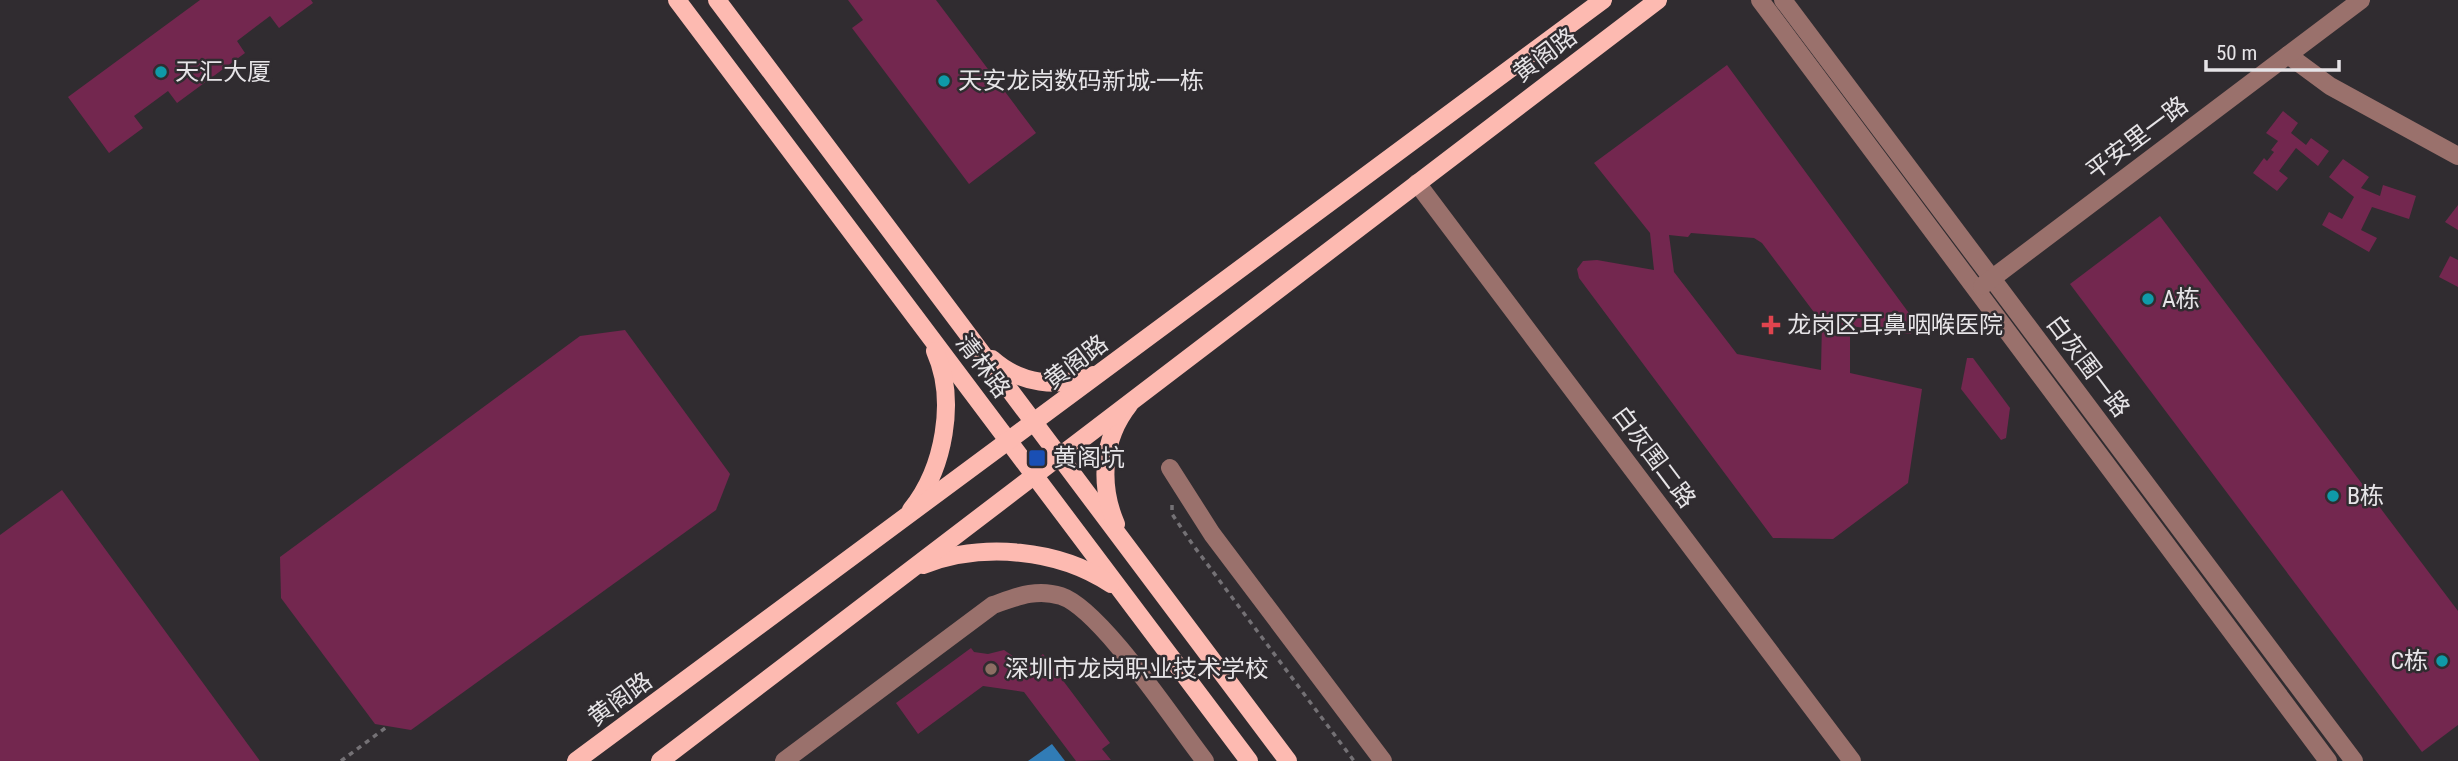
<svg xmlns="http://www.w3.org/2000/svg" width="2458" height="761" font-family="'Roboto Condensed','Noto Sans SC',sans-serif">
<rect width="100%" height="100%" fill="#302c30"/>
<polygon fill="#317cb6" points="1052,744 1065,761 1028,761"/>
<g fill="#73274f" fill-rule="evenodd">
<polygon points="200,0 311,0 313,3 279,28 270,16 237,41 245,53 177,103 168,91 134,116 143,128 109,153 68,97"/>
<polygon points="848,0 936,0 1036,133 969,184 852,28 863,20"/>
<path d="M1727,65L1914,320L1911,334L1850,326V373L1922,389L1908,483L1833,539L1773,538L1579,278L1577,269L1583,261L1597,260L1654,270L1650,233L1594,163ZM1691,233L1754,238L1762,243L1822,323L1821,370L1737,354L1674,272L1669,235L1688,237Z"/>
<polygon points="2283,111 2298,123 2291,133 2306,145 2311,138 2329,151 2318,166 2296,148 2279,171 2288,178 2277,191 2253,173 2264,158 2267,161 2274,152 2271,150 2278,141 2266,133"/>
<polygon points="2343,159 2369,177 2361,188 2380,196 2383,185 2416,196 2409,219 2372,207 2361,230 2377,238 2369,252 2322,225 2329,212 2342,219 2354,197 2329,177"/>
<polygon points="2458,205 2458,230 2445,222"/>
<polygon points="2160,216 2458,611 2458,725 2422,752 2070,284"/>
<polygon points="2450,256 2458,260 2458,287 2439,277"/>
<polygon points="625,330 730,474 716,510 411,730 375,724 281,598 280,557 580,336"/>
<polygon points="1967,358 1973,358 2010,408 2006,438 2001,440 1961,389"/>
<polygon points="62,490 260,761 0,761 0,535"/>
<polygon points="971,648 974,652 988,654 1004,650 1017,659 1034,661 1043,654 1110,743 1102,749 1111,760 1076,761 1024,692 983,686 918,734 896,703"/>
</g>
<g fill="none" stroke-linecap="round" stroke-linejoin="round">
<g stroke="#747175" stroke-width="3.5" stroke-dasharray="5 5" stroke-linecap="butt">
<polyline points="1172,505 1172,514 1193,545 1354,761"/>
<polyline points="341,761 388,726"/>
</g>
<g stroke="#9a716c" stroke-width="18">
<polyline points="1760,0 2328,761"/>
<polyline points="1783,0 2354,761"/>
<polyline points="2288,55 2330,86 2458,156"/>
<polyline points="1417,183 1852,761"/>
<polyline points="1982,286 2361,0"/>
<polyline points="1170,468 1212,534 1383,761"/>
<path d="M784,761L993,605C1016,597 1036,588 1061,596C1101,609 1176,724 1205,761"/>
</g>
<g stroke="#fdbab1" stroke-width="18">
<polyline points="677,0 1249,761"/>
<polyline points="717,0 1288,761"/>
<path d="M992,359C1020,384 1058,389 1093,375"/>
<path d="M911,510C944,469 957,400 935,351"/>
<path d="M1116,524C1099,485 1102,439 1129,405"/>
<path d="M923,565C983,542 1058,549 1111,584"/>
<polyline points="576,761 1603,0"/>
<polyline points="660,761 1658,0"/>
</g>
</g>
<g fill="#0f9aa8" stroke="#302c30" stroke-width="2.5">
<circle cx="161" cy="72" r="7"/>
<circle cx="944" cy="81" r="7"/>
<circle cx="2148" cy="299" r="7"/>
<circle cx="2333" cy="496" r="7"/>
<circle cx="2442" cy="661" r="7"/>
</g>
<path fill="#e0444e" stroke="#302c30" stroke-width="2.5" d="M1767.5 314.5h7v7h7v7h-7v7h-7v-7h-7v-7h7z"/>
<rect fill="#1a4fb4" stroke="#302c30" stroke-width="2.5" x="1028" y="449" width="18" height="18" rx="3.5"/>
<circle fill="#8d6e63" stroke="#302c30" stroke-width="2.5" cx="991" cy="669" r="7"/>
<g text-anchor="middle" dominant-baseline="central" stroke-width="5" stroke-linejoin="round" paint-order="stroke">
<g font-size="24" fill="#e6e4e7" stroke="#302c30">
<text transform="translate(1545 55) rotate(-37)">黄阁路</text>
<text transform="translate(2137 138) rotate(-37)">平安里一路</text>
<text transform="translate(1076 362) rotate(-37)">黄阁路</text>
<text transform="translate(983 366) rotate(53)">清林路</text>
<text transform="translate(2088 366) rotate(53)">白灰围一路</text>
<text transform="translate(1654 457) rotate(53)">白灰围二路</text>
<text transform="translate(620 699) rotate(-36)">黄阁路</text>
</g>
<g font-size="24" fill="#e6e4e7" stroke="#302c30" text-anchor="start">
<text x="175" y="72">天汇大厦</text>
<text x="958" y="81">天安龙岗数码新城-一栋</text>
<text x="2162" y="299">A栋</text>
<text x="1787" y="325">龙岗区耳鼻咽喉医院</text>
<text x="1053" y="458">黄阁坑</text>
<text x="2347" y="496">B栋</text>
<text x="2428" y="661" text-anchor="end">C栋</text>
<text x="1005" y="669">深圳市龙岗职业技术学校</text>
</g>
</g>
<path d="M2206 60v10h133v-10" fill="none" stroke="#e6e4e7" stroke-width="3.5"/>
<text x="2216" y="60" font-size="21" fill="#e6e4e7" stroke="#302c30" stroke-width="5" paint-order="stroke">50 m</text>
</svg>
